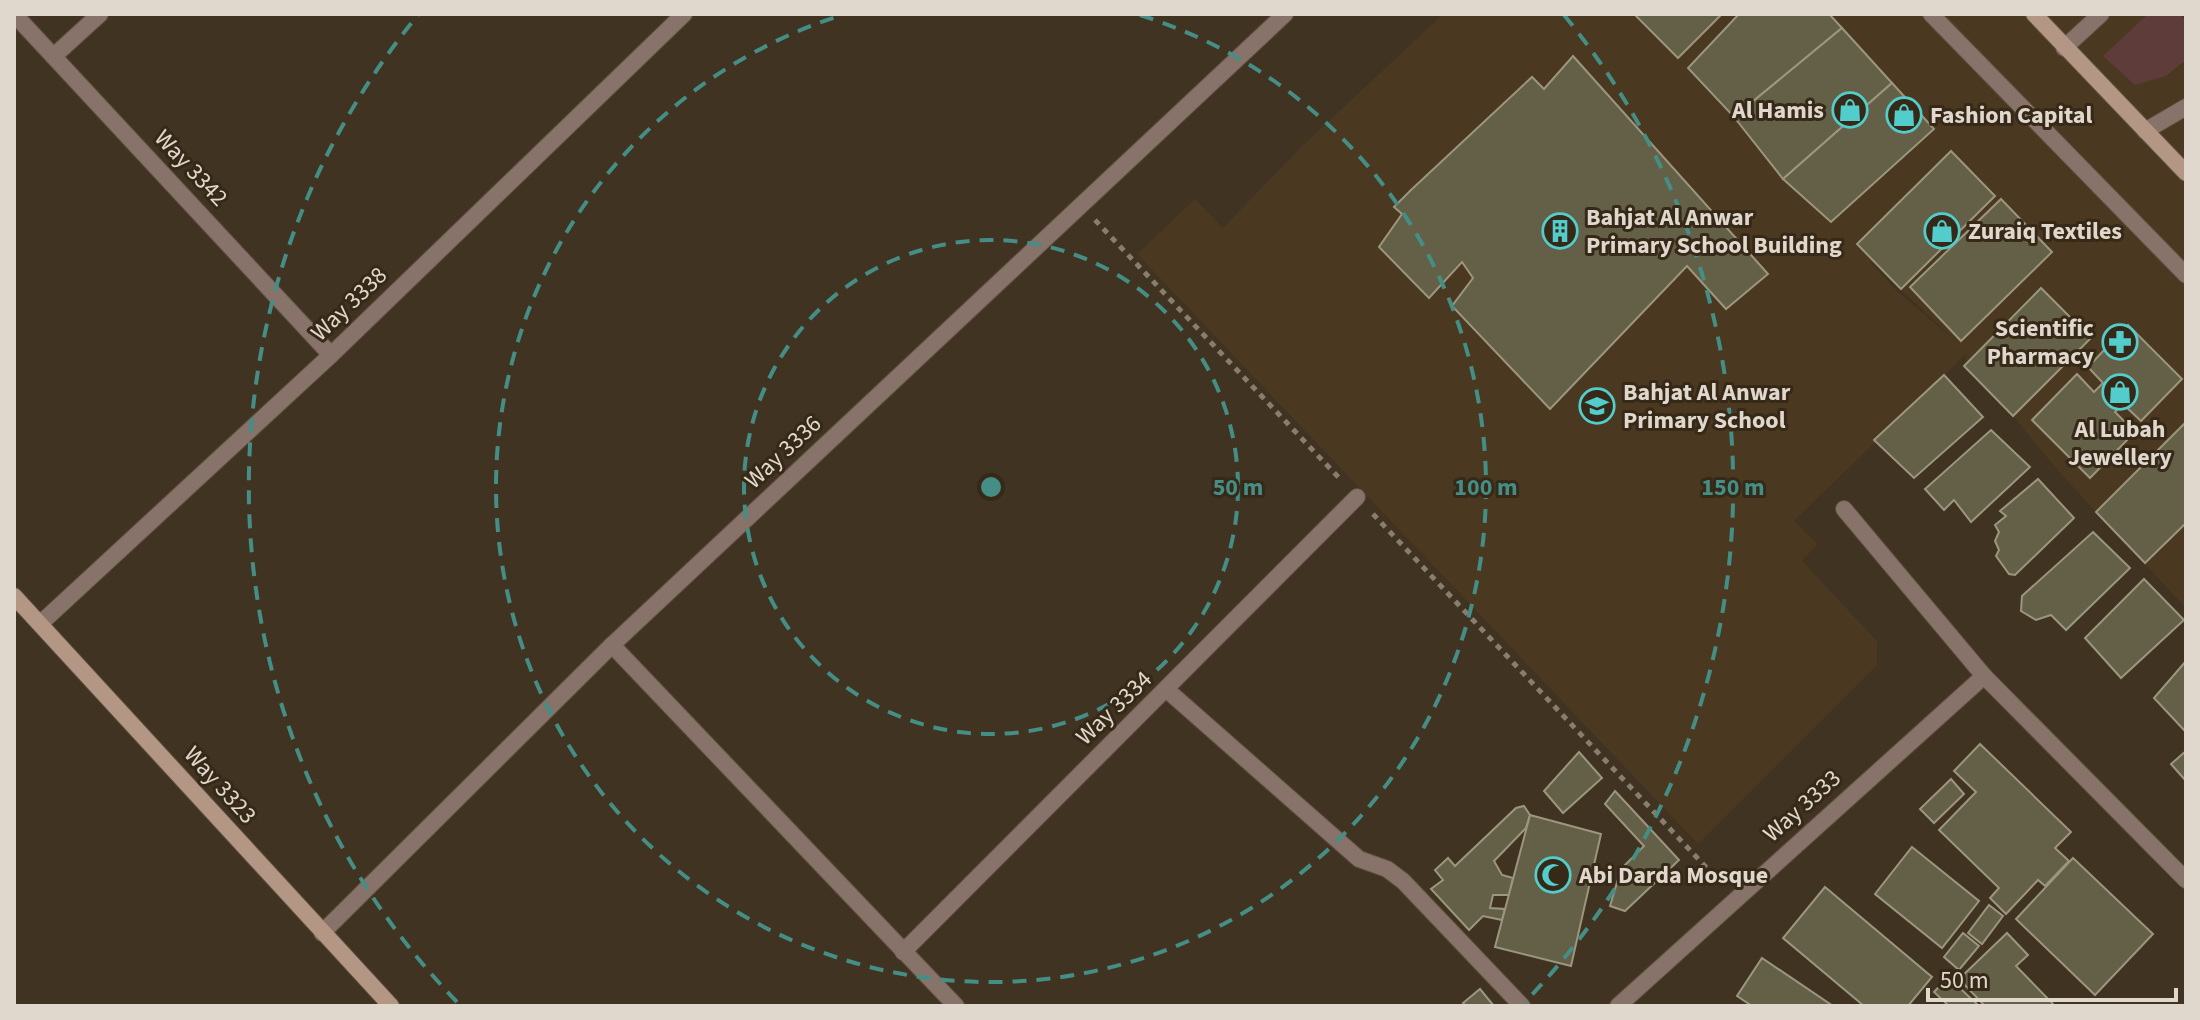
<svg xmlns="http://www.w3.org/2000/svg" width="2200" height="1020" font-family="'Source Sans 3',sans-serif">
<rect width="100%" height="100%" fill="#413321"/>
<path fill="#4a3820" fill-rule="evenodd" d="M1443,14H2186V608L2061,474L2013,416L1964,366L1967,353L1794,521L1818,544L1802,561L1877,641V665L1698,844L1137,254L1195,199L1223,228L1300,148ZM1869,261H1870L1959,344L1896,290Z"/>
<polygon fill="#5e3c39" points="2148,14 2180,14 2186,22 2186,60 2166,76 2135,85 2103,56"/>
<g fill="#646048" stroke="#9b967d" stroke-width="2">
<polygon points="1639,14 1722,14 1678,58 1636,16"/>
<polygon points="1739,14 1829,14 1842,28 1734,117 1688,68"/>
<polygon points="1842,28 1892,83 1783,179 1734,117"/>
<polygon points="1573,56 1768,274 1726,309 1687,266 1550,409 1452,306 1473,278 1462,262 1429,298 1379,247 1402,214 1394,207 1411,190 1532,77 1544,89"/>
<polygon points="1892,83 1934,129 1831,222 1783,179"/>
<polygon points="1951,151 1995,196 1901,289 1857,244"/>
<polygon points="2001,199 2052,252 1961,341 1910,287"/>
<polygon points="2041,288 2091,338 2013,416 1964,366"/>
<polygon points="2128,325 2182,379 2141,421 2123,404 2115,412 2135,432 2090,478 2032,420 2077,374 2094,392 2103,383 2088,367"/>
<polygon points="1944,375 1983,417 1914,478 1874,440"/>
<polygon points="2186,422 2186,523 2145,563 2096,512"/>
<polygon points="1991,430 2030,467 1971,522 1954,500 1944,510 1925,489"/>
<polygon points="2038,479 2074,518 2015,575 2009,574 1996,556 1999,550 1995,541 1999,532 1995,525 2006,516 2000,511"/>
<polygon points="2093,532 2130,568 2066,630 2051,615 2036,620 2021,611 2022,596"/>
<polygon points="2144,579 2184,620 2121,678 2085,638"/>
<polygon points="2186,661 2186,728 2184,730 2154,698"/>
<polygon points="1980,744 2071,832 2055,848 2069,861 2045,886 2038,880 2006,914 1990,898 1999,888 1939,830 1976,792 1954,771"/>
<polygon points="2186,751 2186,781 2171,764"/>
<polygon points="1579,752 1602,778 1563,813 1544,791"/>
<polygon points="1951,779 1964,794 1934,823 1920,809"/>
<polygon points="1615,791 1679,860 1625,911 1610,906 1621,869 1644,846 1605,804"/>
<polygon points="1524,806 1530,815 1526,828 1494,861 1502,875 1513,878 1509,895 1493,895 1490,908 1505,909 1502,920 1483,916 1469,930 1431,889 1443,880 1435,870 1448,858 1455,866 1516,808"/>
<polygon points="1530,815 1601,834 1571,966 1495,947"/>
<polygon points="1912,847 1979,901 1942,948 1875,894"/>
<polygon points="2073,858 2153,934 2095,995 2016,919"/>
<polygon points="1825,887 1932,977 1908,1006 1864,1006 1783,938"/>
<polygon points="1989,905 2003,916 1982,944 1968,933"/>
<polygon points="1963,933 1979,946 1959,970 1944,957"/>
<polygon points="2007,933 2028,955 2016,966 2055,1006 1985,1006 1959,979"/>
<polygon points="1762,958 1833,1006 1752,1006 1737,996"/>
<polygon points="1948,977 1979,1006 1949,1006 1934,992"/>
<polygon points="1480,989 1494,1006 1466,1006 1463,1003"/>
</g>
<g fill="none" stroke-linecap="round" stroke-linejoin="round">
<defs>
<g id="lane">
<polyline points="1931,14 2186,275"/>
<polyline points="2145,131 2186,107"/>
</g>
<g id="street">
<polyline points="14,14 331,355"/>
<polyline points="2064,48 2101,14"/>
<polyline points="55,55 100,14"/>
<polyline points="1844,509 1984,676 2186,880"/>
<polyline points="41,623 331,355 684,14"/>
<polyline points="612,645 956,1006"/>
<polyline points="1167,690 1359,859 1387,869 1403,881 1522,1006"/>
<polyline points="322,933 612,645 1285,14"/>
<polyline points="903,952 1357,497"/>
<polyline points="1618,1006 1984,676"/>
</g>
<g id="secondary">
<polyline points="2034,14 2186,173"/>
<polyline points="14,596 391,1006"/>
</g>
</defs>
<use href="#lane" stroke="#5e5140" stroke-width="18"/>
<use href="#street" stroke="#5e5140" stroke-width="18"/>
<use href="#secondary" stroke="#5e5140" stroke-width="18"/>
<g stroke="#897d6e" stroke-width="5" stroke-dasharray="6 6" stroke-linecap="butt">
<polyline points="1095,220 1341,480"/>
<polyline points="1373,514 1720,882"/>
</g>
<use href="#lane" stroke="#877369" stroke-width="16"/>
<use href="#street" stroke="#877369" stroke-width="16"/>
<use href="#secondary" stroke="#b49685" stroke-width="16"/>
</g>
<g fill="none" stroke="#448e86" stroke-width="4" stroke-dasharray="14 10">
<circle cx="991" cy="487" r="247"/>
<path d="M1140 15A495 495 0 1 1 842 15"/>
<path d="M457 1002A742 742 0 0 1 418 15M1564 15A742 742 0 0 1 1525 1002"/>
</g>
<defs>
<symbol id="shop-ring" viewBox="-11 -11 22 22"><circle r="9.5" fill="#362917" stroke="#52cdcc" stroke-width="1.5"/><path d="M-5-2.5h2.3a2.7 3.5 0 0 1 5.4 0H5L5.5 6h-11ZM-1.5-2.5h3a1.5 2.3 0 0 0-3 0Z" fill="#52cdcc"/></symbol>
<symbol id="building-ring" viewBox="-11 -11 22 22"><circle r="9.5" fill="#362917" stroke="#52cdcc" stroke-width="1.5"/><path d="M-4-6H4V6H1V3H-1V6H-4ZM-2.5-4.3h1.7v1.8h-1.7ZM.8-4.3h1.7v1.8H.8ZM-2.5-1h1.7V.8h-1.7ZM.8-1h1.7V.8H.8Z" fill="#52cdcc"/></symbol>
<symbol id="pharmacy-ring" viewBox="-11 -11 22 22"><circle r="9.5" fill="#362917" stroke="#52cdcc" stroke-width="1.5"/><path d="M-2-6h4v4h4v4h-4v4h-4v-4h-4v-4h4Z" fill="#52cdcc"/></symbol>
<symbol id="school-ring" viewBox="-11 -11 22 22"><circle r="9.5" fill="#362917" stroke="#52cdcc" stroke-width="1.5"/><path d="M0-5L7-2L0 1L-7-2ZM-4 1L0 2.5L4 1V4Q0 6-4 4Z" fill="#52cdcc"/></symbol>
<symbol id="mosque-ring" viewBox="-11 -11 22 22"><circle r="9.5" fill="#362917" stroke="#52cdcc" stroke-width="1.5"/><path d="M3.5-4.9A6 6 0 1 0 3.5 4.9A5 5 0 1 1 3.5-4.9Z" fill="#52cdcc"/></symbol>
</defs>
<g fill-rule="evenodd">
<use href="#shop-ring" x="1830" y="90" width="40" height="40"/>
<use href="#shop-ring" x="1884" y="95" width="40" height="40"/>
<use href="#building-ring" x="1540" y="211" width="40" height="40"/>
<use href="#shop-ring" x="1922" y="211" width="40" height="40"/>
<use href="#pharmacy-ring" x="2100" y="322" width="40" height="40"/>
<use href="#shop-ring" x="2100" y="372" width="40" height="40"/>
<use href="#school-ring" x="1577" y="386" width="40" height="40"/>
<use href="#mosque-ring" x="1533" y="855" width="40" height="40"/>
</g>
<g text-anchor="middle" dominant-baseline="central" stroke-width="6" stroke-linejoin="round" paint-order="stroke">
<g font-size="24" font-weight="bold" fill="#e1d8cd" stroke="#362917" text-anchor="start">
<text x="1824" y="110" text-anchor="end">Al Hamis</text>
<text x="1930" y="115">Fashion Capital</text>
<text x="1586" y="217">Bahjat Al Anwar<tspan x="1586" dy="28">Primary School Building</tspan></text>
<text x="1968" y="231">Zuraiq Textiles</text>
<text x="2094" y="328" text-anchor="end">Scientific<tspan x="2094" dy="28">Pharmacy</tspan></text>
<text x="1623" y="392">Bahjat Al Anwar<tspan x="1623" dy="28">Primary School</tspan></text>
<text x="2120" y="429" text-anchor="middle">Al Lubah<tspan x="2120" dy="28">Jewellery</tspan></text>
<text x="1579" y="875">Abi Darda Mosque</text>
</g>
<g font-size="24" fill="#e1d8cd" stroke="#362917">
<text transform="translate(191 168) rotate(47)">Way 3342</text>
<text transform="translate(349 304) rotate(-44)">Way 3338</text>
<text transform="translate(783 452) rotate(-43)">Way 3336</text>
<text transform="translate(1114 708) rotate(-44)">Way 3334</text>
<text transform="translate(220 785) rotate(48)">Way 3323</text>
<text transform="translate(1802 806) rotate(-42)">Way 3333</text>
</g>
</g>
<circle cx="991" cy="487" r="12" fill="#448e86" stroke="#362917" stroke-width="4"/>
<g font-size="24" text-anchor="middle" font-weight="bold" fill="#448e86" stroke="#362917" stroke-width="6" stroke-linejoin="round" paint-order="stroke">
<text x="1238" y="495">50 m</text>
<text x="1486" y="495">100 m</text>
<text x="1733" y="495">150 m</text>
</g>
<rect width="2200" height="1020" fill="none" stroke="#e1d8cd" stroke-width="32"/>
<path d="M1928 988v12h248v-12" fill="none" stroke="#e1d8cd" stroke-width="4"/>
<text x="1940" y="988" font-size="24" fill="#e1d8cd" stroke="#362917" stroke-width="6" paint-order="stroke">50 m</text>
</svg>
